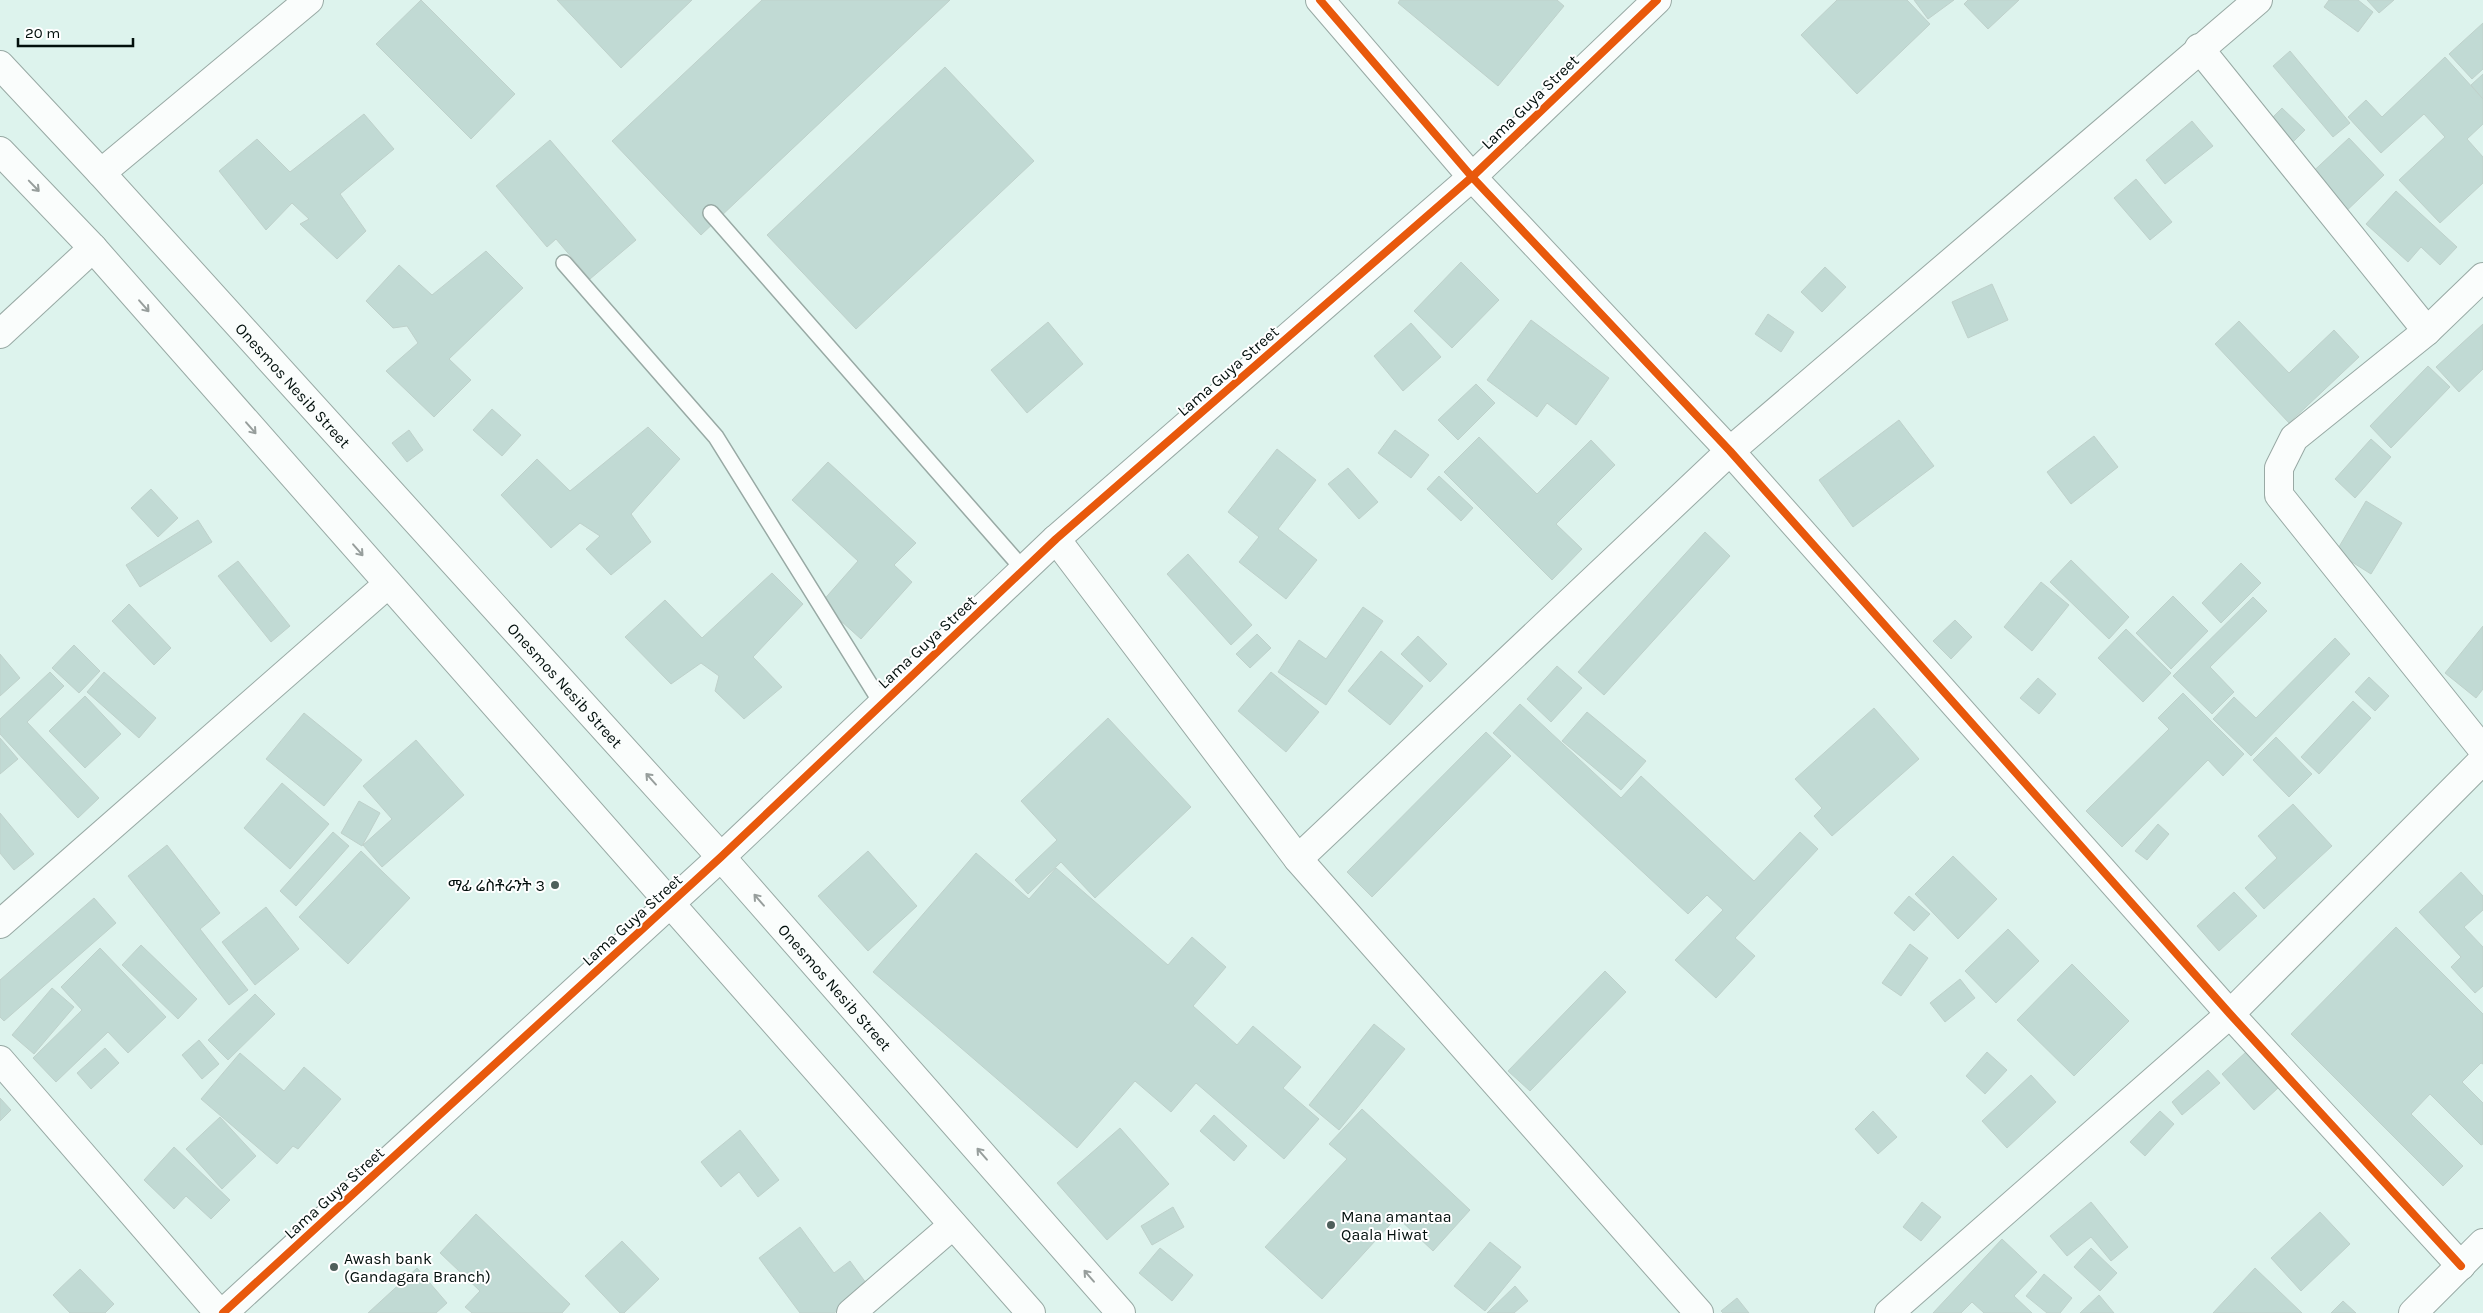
<svg xmlns="http://www.w3.org/2000/svg" width="2483" height="1313" font-family="Karla,'Noto Sans Ethiopic',sans-serif">
<rect width="100%" height="100%" fill="#ddf3ed"/>
<g fill="#c1dad4" stroke="#bfd1cb">
<polygon points="421,0 515,94 471,139 376,44"/>
<polygon points="557,0 692,0 621,68"/>
<polygon points="762,0 950,0 701,235 612,141"/>
<polygon points="1400,0 1557,0 1564,6 1498,86 1398,3"/>
<polygon points="1837,0 1907,0 1930,24 1857,94 1801,35"/>
<polygon points="1914,0 1954,0 1928,19"/>
<polygon points="1968,0 2019,0 1988,29 1964,4"/>
<polygon points="2329,0 2358,0 2373,12 2358,32 2324,7"/>
<polygon points="2367,0 2394,0 2379,13"/>
<polygon points="2483,23 2483,69 2472,79 2449,54"/>
<polygon points="2290,51 2350,123 2333,137 2273,66"/>
<polygon points="2445,57 2483,99 2483,124 2467,139 2483,157 2483,183 2440,223 2399,180 2445,137 2424,114 2381,153 2348,117 2366,100 2382,117"/>
<polygon points="945,67 1034,161 856,329 767,235"/>
<polygon points="2483,74 2483,99 2471,85"/>
<polygon points="2282,108 2305,130 2287,148 2264,126"/>
<polygon points="364,114 394,149 340,194 366,231 337,259 300,224 309,219 292,203 266,230 219,171 257,139 290,172"/>
<polygon points="2192,121 2213,146 2165,184 2146,160"/>
<polygon points="2349,138 2384,175 2340,217 2305,179"/>
<polygon points="550,140 636,240 590,279 556,239 547,247 496,186"/>
<polygon points="2136,179 2172,222 2150,240 2114,198"/>
<polygon points="2396,191 2457,247 2440,265 2421,247 2408,262 2366,224"/>
<polygon points="486,251 523,288 449,359 471,380 434,417 386,371 418,343 407,326 393,328 366,301 399,265 432,295"/>
<polygon points="1461,262 1499,300 1452,348 1414,311"/>
<polygon points="1825,267 1846,287 1822,312 1801,292"/>
<polygon points="1992,284 2008,320 1968,338 1952,302"/>
<polygon points="1768,314 1794,332 1781,352 1755,334"/>
<polygon points="1531,320 1609,378 1576,425 1547,403 1537,417 1487,380"/>
<polygon points="2239,321 2289,373 2334,330 2359,357 2289,423 2215,344"/>
<polygon points="1048,322 1083,364 1027,413 991,370"/>
<polygon points="1411,323 1441,357 1403,391 1374,356"/>
<polygon points="2483,324 2483,369 2459,392 2436,367"/>
<polygon points="2428,366 2450,387 2391,448 2370,426"/>
<polygon points="1476,384 1495,403 1458,440 1438,420"/>
<polygon points="492,409 521,435 502,456 473,430"/>
<polygon points="1899,420 1934,466 1853,527 1819,480"/>
<polygon points="648,427 680,459 631,514 651,542 611,575 586,549 600,536 580,523 551,548 501,495 537,459 570,491"/>
<polygon points="409,430 423,450 407,462 392,443"/>
<polygon points="1395,430 1429,455 1411,478 1378,453"/>
<polygon points="2094,436 2118,467 2071,504 2047,472"/>
<polygon points="1479,437 1537,494 1591,440 1615,465 1556,524 1582,549 1552,580 1444,472"/>
<polygon points="2371,439 2391,457 2355,498 2335,479"/>
<polygon points="1277,449 1316,480 1278,529 1317,560 1286,599 1239,562 1259,537 1228,512"/>
<polygon points="828,462 916,543 894,565 912,582 861,639 821,603 858,561 792,500"/>
<polygon points="1348,468 1378,502 1359,519 1328,484"/>
<polygon points="1439,476 1473,508 1461,521 1427,489"/>
<polygon points="151,489 178,518 158,537 131,508"/>
<polygon points="2366,501 2402,523 2371,574 2336,552"/>
<polygon points="198,520 212,542 140,587 126,565"/>
<polygon points="1705,532 1730,556 1604,695 1578,672"/>
<polygon points="1188,554 1252,625 1231,645 1167,574"/>
<polygon points="2071,560 2129,617 2109,639 2050,582"/>
<polygon points="238,561 290,626 271,642 218,576"/>
<polygon points="2241,563 2261,583 2221,623 2202,603"/>
<polygon points="772,573 803,604 753,657 782,687 744,719 715,691 719,676 701,663 671,684 625,637 665,600 702,638"/>
<polygon points="2041,582 2069,605 2032,651 2004,627"/>
<polygon points="2173,596 2208,631 2171,669 2136,633"/>
<polygon points="2253,597 2267,611 2210,667 2234,692 2212,714 2173,676"/>
<polygon points="129,604 171,648 154,665 112,621"/>
<polygon points="1363,607 1383,621 1326,705 1278,672 1299,640 1326,659"/>
<polygon points="1955,620 1972,637 1951,659 1933,641"/>
<polygon points="2483,626 2483,689 2476,698 2445,673"/>
<polygon points="2126,629 2171,673 2143,702 2098,658"/>
<polygon points="1257,634 1271,648 1250,668 1236,654"/>
<polygon points="1418,636 1447,664 1430,682 1401,654"/>
<polygon points="2335,638 2350,654 2251,756 2213,719 2234,697 2256,718"/>
<polygon points="74,645 100,671 79,693 52,668"/>
<polygon points="1381,651 1423,686 1390,725 1348,691"/>
<polygon points="0,654 20,678 0,696"/>
<polygon points="1557,666 1582,688 1551,722 1527,699"/>
<polygon points="50,672 64,686 27,722 99,798 78,818 0,734 0,719"/>
<polygon points="104,672 156,718 139,738 87,692"/>
<polygon points="1271,672 1319,712 1286,752 1238,711"/>
<polygon points="2369,677 2389,696 2375,711 2355,692"/>
<polygon points="2038,678 2056,694 2039,714 2020,698"/>
<polygon points="2183,693 2244,754 2223,776 2208,760 2122,847 2086,811 2169,729 2158,718"/>
<polygon points="85,696 121,734 85,768 49,731"/>
<polygon points="2353,701 2371,718 2319,774 2301,757"/>
<polygon points="1520,704 1621,798 1641,776 1754,881 1800,832 1818,849 1735,938 1755,956 1716,998 1675,960 1723,910 1707,895 1688,914 1493,733"/>
<polygon points="1874,708 1919,759 1832,836 1814,816 1822,808 1795,779"/>
<polygon points="1587,712 1646,761 1621,790 1562,741"/>
<polygon points="304,713 362,760 324,806 266,759"/>
<polygon points="1108,718 1191,807 1095,898 1061,862 1028,894 1015,880 1057,840 1021,801"/>
<polygon points="1486,732 1511,756 1372,897 1347,872"/>
<polygon points="2276,737 2312,774 2289,797 2253,760"/>
<polygon points="0,738 18,759 0,774"/>
<polygon points="416,740 464,795 382,867 363,845 392,819 363,786"/>
<polygon points="282,783 329,824 290,869 244,828"/>
<polygon points="359,801 380,813 362,846 341,833"/>
<polygon points="2293,804 2332,846 2264,909 2245,888 2277,858 2258,836"/>
<polygon points="0,813 34,854 14,870 0,853"/>
<polygon points="2158,824 2169,834 2147,860 2135,851"/>
<polygon points="333,832 349,846 296,906 280,891"/>
<polygon points="167,845 220,913 200,929 248,990 229,1005 128,876"/>
<polygon points="361,851 410,898 348,964 299,917"/>
<polygon points="868,851 917,906 868,951 818,896"/>
<polygon points="976,853 1029,899 1056,868 1168,965 1192,937 1226,967 1193,1006 1237,1045 1253,1026 1301,1067 1283,1088 1319,1119 1284,1159 1196,1083 1171,1112 1135,1081 1077,1148 873,972"/>
<polygon points="1953,856 1997,899 1958,939 1915,894"/>
<polygon points="2461,872 2483,896 2483,910 2464,927 2483,947 2483,986 2475,993 2451,967 2461,957 2419,912"/>
<polygon points="2234,892 2257,916 2219,951 2197,926"/>
<polygon points="1909,896 1930,914 1914,931 1894,913"/>
<polygon points="94,898 116,923 4,1021 0,1017 0,980"/>
<polygon points="266,907 299,949 255,985 222,942"/>
<polygon points="2396,927 2483,1014 2483,1064 2481,1063 2462,1082 2483,1103 2483,1144 2481,1145 2430,1094 2411,1114 2463,1166 2443,1186 2291,1034"/>
<polygon points="2008,929 2039,961 1996,1003 1965,971"/>
<polygon points="1910,944 1928,958 1901,996 1882,983"/>
<polygon points="141,945 197,999 178,1019 122,965"/>
<polygon points="100,948 166,1017 128,1053 108,1032 56,1082 33,1058 82,1010 61,987"/>
<polygon points="2072,964 2129,1021 2074,1076 2017,1020"/>
<polygon points="1605,971 1626,992 1530,1091 1508,1071"/>
<polygon points="1960,979 1975,998 1945,1022 1930,1003"/>
<polygon points="52,988 74,1007 34,1054 12,1035"/>
<polygon points="255,994 275,1014 228,1060 208,1040"/>
<polygon points="1374,1024 1405,1049 1339,1130 1309,1105"/>
<polygon points="199,1040 219,1064 202,1079 182,1055"/>
<polygon points="105,1048 119,1063 91,1089 77,1073"/>
<polygon points="1987,1052 2007,1070 1985,1094 1966,1076"/>
<polygon points="2246,1052 2278,1088 2254,1110 2222,1074"/>
<polygon points="240,1053 284,1091 304,1067 341,1099 298,1149 293,1146 277,1164 201,1099"/>
<polygon points="2208,1070 2220,1083 2182,1115 2172,1102"/>
<polygon points="2031,1075 2056,1102 2007,1148 1982,1121"/>
<polygon points="0,1098 11,1110 0,1121"/>
<polygon points="1362,1109 1470,1210 1433,1251 1397,1217 1322,1299 1265,1247 1347,1159 1329,1144"/>
<polygon points="1873,1111 1897,1137 1878,1154 1855,1129"/>
<polygon points="2160,1111 2174,1124 2145,1156 2130,1142"/>
<polygon points="1214,1115 1247,1146 1234,1161 1200,1131"/>
<polygon points="220,1117 256,1156 222,1189 186,1149"/>
<polygon points="1120,1128 1169,1184 1107,1240 1057,1183"/>
<polygon points="740,1130 779,1180 758,1197 739,1172 721,1187 701,1162"/>
<polygon points="174,1147 230,1200 211,1219 186,1196 174,1209 144,1180"/>
<polygon points="1922,1202 1941,1217 1921,1241 1903,1227"/>
<polygon points="2091,1202 2128,1247 2111,1261 2091,1237 2067,1256 2050,1236"/>
<polygon points="1173,1207 1184,1227 1152,1245 1141,1226"/>
<polygon points="2320,1212 2350,1244 2301,1291 2271,1258"/>
<polygon points="476,1214 570,1304 562,1313 472,1313 465,1307 480,1291 440,1253"/>
<polygon points="800,1227 834,1273 850,1261 869,1287 834,1313 800,1313 759,1258"/>
<polygon points="2002,1239 2037,1272 2014,1296 2032,1313 1984,1313 1972,1302 1961,1313 1933,1313"/>
<polygon points="622,1241 659,1279 624,1313 620,1313 585,1276"/>
<polygon points="1490,1242 1521,1267 1485,1311 1454,1286"/>
<polygon points="1160,1248 1193,1275 1172,1301 1139,1273"/>
<polygon points="2091,1248 2117,1273 2100,1291 2074,1267"/>
<polygon points="417,1268 447,1303 436,1313 368,1313"/>
<polygon points="2255,1268 2302,1313 2213,1313"/>
<polygon points="80,1269 114,1304 105,1313 70,1313 53,1295"/>
<polygon points="2044,1274 2072,1298 2060,1313 2047,1313 2026,1296"/>
<polygon points="1515,1286 1528,1301 1514,1313 1487,1313"/>
<polygon points="2099,1295 2114,1313 2080,1313"/>
<polygon points="1737,1298 1749,1313 1723,1313 1721,1311"/>
<polygon points="2343,1301 2356,1313 2331,1313"/>
</g>
<g fill="none" stroke-linecap="round" stroke-linejoin="round">
<defs>
<g id="lane">
<polyline points="711,213 1024,570"/>
<polyline points="564,263 716,437 882,704"/>
</g>
<g id="street">
<polyline points="1320,0 1472,177 1730,451 2230,1014 2461,1266"/>
<polyline points="2199,48 2427,331"/>
<polyline points="101,173 309,0"/>
<polyline points="2483,277 2427,331 2294,438 2279,468 2279,495 2483,750"/>
<polyline points="0,334 93,248"/>
<polyline points="1056,539 1298,859 1699,1313"/>
<polyline points="1298,859 1730,451 2258,0"/>
<polyline points="0,924 388,584"/>
<polyline points="0,1060 219,1313"/>
<polyline points="851,1313 953,1225"/>
<polyline points="2413,1313 2483,1243"/>
</g>
<g id="secondary">
<path id="s1" d="M0,65L101,173L721,857L1121,1313"/>
<polyline points="0,151 93,248 1031,1313"/>
<polyline points="223,1313 721,857 1056,539 1472,177 1657,0"/>
<polyline points="1889,1313 2230,1014 2483,760"/>
</g>
</defs>
<use href="#lane" stroke="#98a9a4" stroke-width="18"/>
<use href="#street" stroke="#98a9a4" stroke-width="30"/>
<use href="#secondary" stroke="#98a9a4" stroke-width="30"/>
<use href="#lane" stroke="#fafdfc" stroke-width="15"/>
<use href="#street" stroke="#fafdfc" stroke-width="28"/>
<use href="#secondary" stroke="#fafdfc" stroke-width="28"/>
<defs>
<g id="cycleway">
<polyline points="1320,0 1472,177 1730,451 2230,1014 2461,1266"/>
<polyline points="223,1313 721,857 1056,539 1472,177 1657,0"/>
</g>
</defs>
<use href="#cycleway" stroke="#fff" stroke-width="11"/>
<use href="#cycleway" stroke="#e8590c" stroke-width="8"/>
</g>
<defs><path id="oneway-shaft" d="M-6 0H5M1.5-3L5.5 0L1.5 3" fill="none" stroke-width="1.6" stroke-linecap="round" stroke-linejoin="round" transform="scale(1.25)"/></defs>
<g stroke="#979e9c">
<use href="#oneway-shaft" transform="translate(34 186) rotate(46)"/>
<use href="#oneway-shaft" transform="translate(144 306) rotate(49)"/>
<use href="#oneway-shaft" transform="translate(251 428) rotate(49)"/>
<use href="#oneway-shaft" transform="translate(358 550) rotate(49)"/>
<use href="#oneway-shaft" transform="translate(651 779) rotate(-132)"/>
<use href="#oneway-shaft" transform="translate(759 900) rotate(-131)"/>
<use href="#oneway-shaft" transform="translate(982 1154) rotate(-131)"/>
<use href="#oneway-shaft" transform="translate(1089 1276) rotate(-131)"/>
</g>
<g fill="#4f5f5b" stroke="#fff" stroke-width="2">
<circle cx="555" cy="885" r="5"/>
<circle cx="1331" cy="1225" r="5"/>
<circle cx="334" cy="1267" r="5"/>
</g>
<g text-anchor="middle" dominant-baseline="central" stroke-width="4" stroke-linejoin="round" paint-order="stroke">
<g font-size="16" fill="#020f0c" stroke="#fff">
<text transform="translate(1530 102) rotate(-44)">Lama Guya Street</text>
<text transform="translate(1228 371) rotate(-41)">Lama Guya Street</text>
<text stroke="none"><textPath href="#s1" startOffset="434">Onesmos Nesib Street</textPath></text>
<text transform="translate(927 642) rotate(-43)">Lama Guya Street</text>
<text stroke="none"><textPath href="#s1" startOffset="839">Onesmos Nesib Street</textPath></text>
<text transform="translate(632 920) rotate(-42)">Lama Guya Street</text>
<text stroke="none"><textPath href="#s1" startOffset="1244">Onesmos Nesib Street</textPath></text>
<text transform="translate(334 1193) rotate(-42)">Lama Guya Street</text>
</g>
<g font-size="16" fill="#020f0c" stroke="#fff" text-anchor="start">
<text x="545" y="885" text-anchor="end">ማፊ ሬስቶራንት 3</text>
<text x="1341" y="1216">Mana amantaa<tspan x="1341" dy="18">Qaala Hiwat</tspan></text>
<text x="344" y="1258">Awash bank<tspan x="344" dy="18">(Gandagara Branch)</tspan></text>
</g>
</g>
<path d="M18 38v8h115v-8" fill="none" stroke="#020f0c" stroke-width="2.5"/>
<text x="25" y="38" font-size="15" fill="#020f0c" stroke="#ffffff" stroke-width="4" paint-order="stroke">20 m</text>
</svg>
